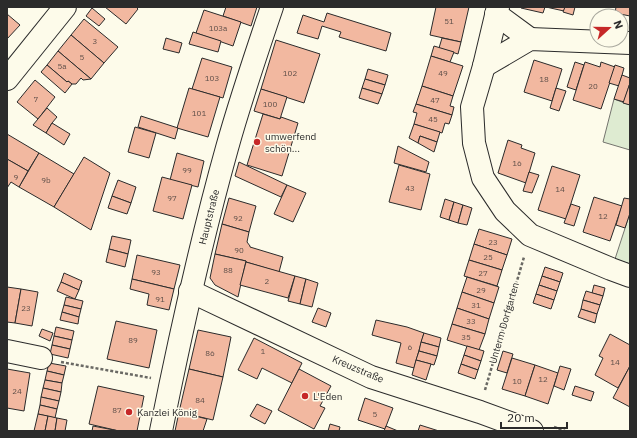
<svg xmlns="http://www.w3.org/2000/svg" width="637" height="438" font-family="'IBM Plex Sans',sans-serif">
<rect width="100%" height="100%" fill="#fdfbea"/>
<g fill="#deebd1" stroke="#74746e">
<polygon points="614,99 630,105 630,150 603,142"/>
<polygon points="630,213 630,264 615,259"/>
</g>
<g fill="#f2b8a0" stroke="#2b2b2b">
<polygon points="105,7 136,7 138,9 126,24"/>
<polygon points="226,7 257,7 251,26 223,16"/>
<polygon points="436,7 469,7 461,42 430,35"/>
<polygon points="521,7 545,7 543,13 521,8"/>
<polygon points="546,7 565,7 564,11"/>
<polygon points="565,7 575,7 573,15 563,12"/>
<polygon points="616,7 630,7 630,16 615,13"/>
<polygon points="92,8 105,19 99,26 86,16"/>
<polygon points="204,10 241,22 233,46 196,33"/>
<polygon points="327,13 391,33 386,51 339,37 341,32 322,26 318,39 297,33 303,15 324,22"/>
<polygon points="7,14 20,25 7,39"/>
<polygon points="84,19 118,47 104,63 71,35"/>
<polygon points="193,32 221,41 218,52 189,44"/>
<polygon points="71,35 104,63 91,79 58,51"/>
<polygon points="166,38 182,43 179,53 163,49"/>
<polygon points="442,38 461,42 458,54 439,48"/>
<polygon points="276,40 320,54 304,103 261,89"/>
<polygon points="434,46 454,52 450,62 431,56"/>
<polygon points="58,51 78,68 91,79 83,80 81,78 76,84 72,84 68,81 67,82 47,65"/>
<polygon points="431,56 463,66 453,96 422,86"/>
<polygon points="202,58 232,67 223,98 192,89"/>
<polygon points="534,60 562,69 552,101 524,92"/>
<polygon points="575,62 584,65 576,90 567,87"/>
<polygon points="585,62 600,67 601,62 615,67 601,109 573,100"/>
<polygon points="47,65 67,82 68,81 72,84 65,93 41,72"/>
<polygon points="615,65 624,68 619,86 609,83"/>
<polygon points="368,69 388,75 385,85 365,79"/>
<polygon points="622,75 630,78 630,83 624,102 614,99"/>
<polygon points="365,79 385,85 382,94 362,88"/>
<polygon points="35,80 55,97 38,119 17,102"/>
<polygon points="630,83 630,105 623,103"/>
<polygon points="422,86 453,96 450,106 454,107 452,115 416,104"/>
<polygon points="189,88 220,97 208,137 177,128"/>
<polygon points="362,88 382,94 378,104 359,98"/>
<polygon points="556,88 566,91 559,111 550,108"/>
<polygon points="261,89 287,97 280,119 254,111"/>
<polygon points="416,104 452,115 449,124 445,123 442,133 414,124 417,113 413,112"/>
<polygon points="47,108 57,117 52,123 46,133 33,125"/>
<polygon points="263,114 280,119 281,117 298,123 282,176 247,165"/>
<polygon points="141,116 178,128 175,139 138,127"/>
<polygon points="52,123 70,134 64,145 46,133"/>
<polygon points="414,124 440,132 437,142 420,136 418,143 409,138"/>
<polygon points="135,127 156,133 149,158 128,152"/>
<polygon points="7,134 39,153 28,171 7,159"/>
<polygon points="420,136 437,142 434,152 418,143"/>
<polygon points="508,140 522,145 521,148 535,153 526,183 498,173"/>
<polygon points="398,146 429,162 426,172 394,163"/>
<polygon points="39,153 74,174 54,207 19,187"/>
<polygon points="177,153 204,161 198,187 170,180"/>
<polygon points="84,157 110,173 91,230 54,207"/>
<polygon points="7,159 28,171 19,187 11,182 7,188"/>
<polygon points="239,162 287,185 281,197 235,176"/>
<polygon points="399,165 430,174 421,210 389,202"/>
<polygon points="552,166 580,175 566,219 538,210"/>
<polygon points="529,172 539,175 532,193 523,191"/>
<polygon points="162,177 192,185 183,219 153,211"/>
<polygon points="118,180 136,187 131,203 112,196"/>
<polygon points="287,185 306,193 293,222 274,214"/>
<polygon points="112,196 131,203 127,214 108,208"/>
<polygon points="594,197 622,206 610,241 583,232"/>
<polygon points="229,198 256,206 249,232 222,224"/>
<polygon points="624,198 630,199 630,213 625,228 616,225"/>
<polygon points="445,199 454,202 449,220 440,217"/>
<polygon points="454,202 463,205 458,223 449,220"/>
<polygon points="571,204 580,207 574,226 564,223"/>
<polygon points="463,205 472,208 467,225 458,223"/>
<polygon points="222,224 249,232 247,242 250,246 250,247 283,257 279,272 246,262 246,261 215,254"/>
<polygon points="479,229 512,239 507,255 474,244"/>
<polygon points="112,236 131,240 128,254 109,249"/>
<polygon points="474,244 507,255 502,270 469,260"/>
<polygon points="109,249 128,254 125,267 106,262"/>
<polygon points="215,254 246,261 238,297 215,285 210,278"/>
<polygon points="137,255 180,265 174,289 132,279"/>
<polygon points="469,260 502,270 497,286 464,276"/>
<polygon points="246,262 295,276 288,298 240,285"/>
<polygon points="545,267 563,273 560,282 542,276"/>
<polygon points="64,273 82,281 79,290 61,282"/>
<polygon points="295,276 306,279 300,304 288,301"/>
<polygon points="542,276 560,282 557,291 539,285"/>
<polygon points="467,277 499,287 494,303 462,292"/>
<polygon points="132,279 174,289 169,310 147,305 149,294 130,289"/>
<polygon points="306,279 318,283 312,307 300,304"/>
<polygon points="61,282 79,290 75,299 57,291"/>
<polygon points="539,285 557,291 554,300 536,294"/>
<polygon points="594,285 605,288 603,296 592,293"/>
<polygon points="7,287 21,289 15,323 7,322"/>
<polygon points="21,289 38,292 32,326 15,323"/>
<polygon points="586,291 603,296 600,305 583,300"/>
<polygon points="462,292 494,303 489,319 457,308"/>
<polygon points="536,294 554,300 551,309 533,303"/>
<polygon points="66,297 83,301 81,309 64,305"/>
<polygon points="583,300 600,305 597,314 581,309"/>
<polygon points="64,305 81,309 79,317 62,312"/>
<polygon points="318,308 331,313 326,327 312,322"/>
<polygon points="457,308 489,319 485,334 452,324"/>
<polygon points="581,309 597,314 595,323 578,317"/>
<polygon points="62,312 79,317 78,324 60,320"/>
<polygon points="376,320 407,327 424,333 414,368 396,363 401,343 372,335"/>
<polygon points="116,321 157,330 149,368 107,359"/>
<polygon points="452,324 485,334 479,350 447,340"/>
<polygon points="56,327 74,331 72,340 54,336"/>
<polygon points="42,329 53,333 50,341 39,336"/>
<polygon points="198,330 231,337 223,377 189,369"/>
<polygon points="424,333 441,338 439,347 421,342"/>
<polygon points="610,334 630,345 630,366 618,388 595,375 603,358 599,356"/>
<polygon points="54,336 72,340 70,349 52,345"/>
<polygon points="254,338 302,363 292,383 262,368 257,379 238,370"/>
<polygon points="421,342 439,347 437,356 419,351"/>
<polygon points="52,345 70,349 68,358 50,354"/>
<polygon points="467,346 484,351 481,361 464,355"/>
<polygon points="419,351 437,356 434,365 416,360"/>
<polygon points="503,351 513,354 507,373 497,370"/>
<polygon points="464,355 481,361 478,370 461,364"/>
<polygon points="512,358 535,365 525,396 502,389"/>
<polygon points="416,360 431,364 426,380 412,375"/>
<polygon points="49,363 66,366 64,375 47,371"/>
<polygon points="461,364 478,370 475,379 458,373"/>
<polygon points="535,365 558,373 548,404 525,396"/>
<polygon points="560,366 571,369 564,390 554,386"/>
<polygon points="630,366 630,407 613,398"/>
<polygon points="7,369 30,373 24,411 7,408"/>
<polygon points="189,369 223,377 213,420 179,412"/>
<polygon points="299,369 331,386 320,406 325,408 314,429 278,410"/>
<polygon points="47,371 64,375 62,383 45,380"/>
<polygon points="45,380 62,383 61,392 43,388"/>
<polygon points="98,386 144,396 137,431 119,431 89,424"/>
<polygon points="575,386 594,392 591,401 572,395"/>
<polygon points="43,388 61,392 59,401 41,397"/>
<polygon points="41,397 59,401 57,409 40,405"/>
<polygon points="365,398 393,408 385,429 358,420"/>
<polygon points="257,404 272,411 265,424 250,416"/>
<polygon points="40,405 57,409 55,418 38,414"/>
<polygon points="179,412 207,419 203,431 175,431"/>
<polygon points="38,414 48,416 45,431 34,431"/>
<polygon points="48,416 57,418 55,431 45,431"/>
<polygon points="57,418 67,420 65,431 55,431"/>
<polygon points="330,424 340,427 339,431 328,431"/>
<polygon points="420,425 439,431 418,431"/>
<polygon points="93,426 119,431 92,431"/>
<polygon points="386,426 398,431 384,431"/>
</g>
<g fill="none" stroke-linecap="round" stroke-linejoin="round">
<defs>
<g id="minor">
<polyline points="498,7 484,66 472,107 474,143 483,178 505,211 530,235 611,269 630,276"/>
<polyline points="496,14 530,39"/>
<polyline points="484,66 530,39 630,43"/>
<polyline points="7,79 65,7"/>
<polyline points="190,291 371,377 480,412 532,431"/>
<polyline points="7,351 41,358"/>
<path d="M161,431C180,336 201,241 227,148C240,101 256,54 272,7"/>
</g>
</defs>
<use href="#minor" stroke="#2b2b2b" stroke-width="24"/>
<g stroke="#6a6964" stroke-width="2.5" stroke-dasharray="3 2" stroke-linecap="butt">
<polyline points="61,362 151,378"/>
<polyline points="485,390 524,257"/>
<polyline points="554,427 565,431"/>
</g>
<use href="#minor" stroke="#fdfbea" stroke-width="22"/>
</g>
<g fill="#c62828" stroke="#fdfbea" stroke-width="1.5">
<circle cx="257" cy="142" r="4"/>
<circle cx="305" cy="396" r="4"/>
<circle cx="129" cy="412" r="4"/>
</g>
<g text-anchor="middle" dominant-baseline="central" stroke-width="3" stroke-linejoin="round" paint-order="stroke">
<g font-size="8" fill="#5d4e48">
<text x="449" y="21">51</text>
<text x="218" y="28">103a</text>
<text x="95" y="41">3</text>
<text x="82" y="57">5</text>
<text x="62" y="66">5a</text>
<text x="290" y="73">102</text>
<text x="443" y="73">49</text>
<text x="212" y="78">103</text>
<text x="544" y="79">18</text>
<text x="593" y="86">20</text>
<text x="36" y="99">7</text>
<text x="435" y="100">47</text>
<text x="270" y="104">100</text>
<text x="199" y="113">101</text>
<text x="433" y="119">45</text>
<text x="517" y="163">16</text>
<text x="187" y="170">99</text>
<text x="16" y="177">9</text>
<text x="46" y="180">9b</text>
<text x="410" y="188">43</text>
<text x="560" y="189">14</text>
<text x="172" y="198">97</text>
<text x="603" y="216">12</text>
<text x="238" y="218">92</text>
<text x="493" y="242">23</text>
<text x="239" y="250">90</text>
<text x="488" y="257">25</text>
<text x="228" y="270">88</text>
<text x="156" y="272">93</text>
<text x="483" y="273">27</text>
<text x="267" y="281">2</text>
<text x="481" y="290">29</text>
<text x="160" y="299">91</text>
<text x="476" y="305">31</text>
<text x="26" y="308">23</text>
<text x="471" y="321">33</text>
<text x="466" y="337">35</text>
<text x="133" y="340">89</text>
<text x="410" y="347">6</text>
<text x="263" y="351">1</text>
<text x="210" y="353">86</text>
<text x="615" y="362">14</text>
<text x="543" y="379">12</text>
<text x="517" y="381">10</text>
<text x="17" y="391">24</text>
<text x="200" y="400">84</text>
<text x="117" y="410">87</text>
<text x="375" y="414">5</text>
</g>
<g font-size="10" fill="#2b2b2b" stroke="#fdfbea" text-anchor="start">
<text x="265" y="136">umwerfend<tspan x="265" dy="12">schön...</tspan></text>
<text x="313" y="396">L'Eden</text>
<text x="137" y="412">Kanzlei König</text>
</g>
<g font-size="10" fill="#2b2b2b" stroke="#fdfbea">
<text transform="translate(209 217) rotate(-76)">Hauptstraße</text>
<text transform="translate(504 323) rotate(-74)">Unterm Dorfgarten</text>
<text transform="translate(358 369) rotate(23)">Kreuzstraße</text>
</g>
</g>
<rect width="637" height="438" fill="none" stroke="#2b2b2b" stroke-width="16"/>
<g transform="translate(609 28) rotate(69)"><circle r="19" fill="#fdfbea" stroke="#a9a89e"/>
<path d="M0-3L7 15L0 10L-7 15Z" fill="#c62828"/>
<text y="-6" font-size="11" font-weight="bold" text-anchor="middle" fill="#2b2b2b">N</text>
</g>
<path d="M501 422v6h66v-6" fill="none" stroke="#2b2b2b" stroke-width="2"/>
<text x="507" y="422" font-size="12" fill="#2b2b2b" stroke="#fdfbea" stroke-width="3" paint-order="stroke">20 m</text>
</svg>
